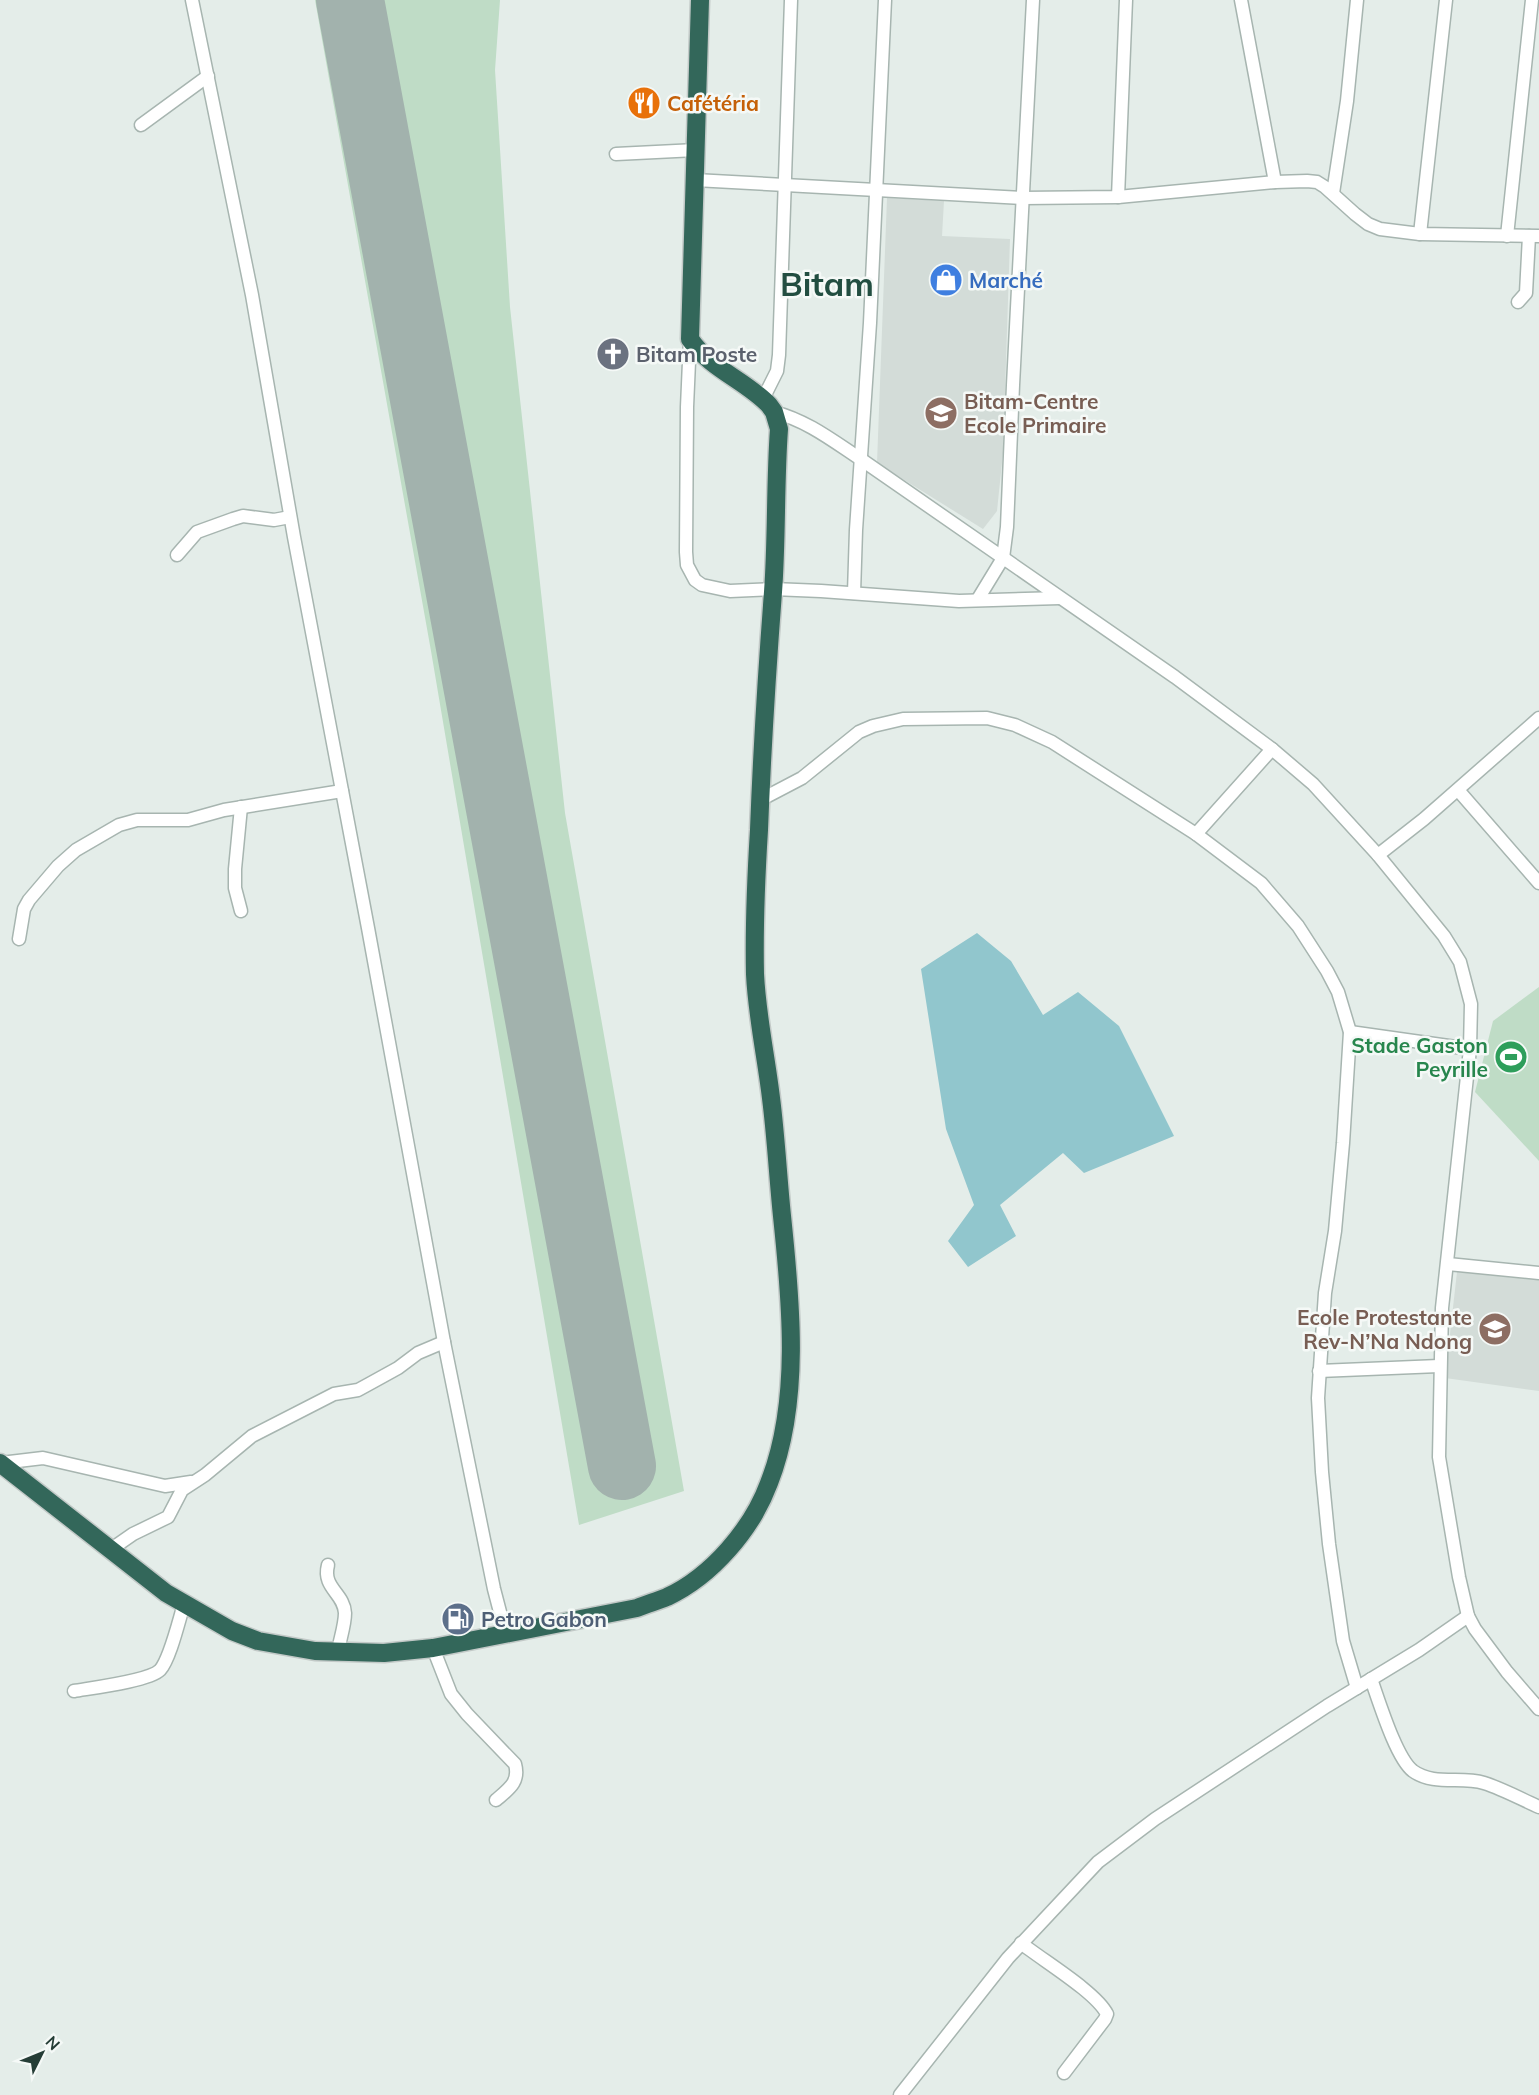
<svg xmlns="http://www.w3.org/2000/svg" width="1539" height="2095" font-family="Mulish,sans-serif">
<rect width="100%" height="100%" fill="#e4ede9"/>
<g fill="#d3dcd8">
<polygon points="887,198 944,201 942,236 1010,239 1003,453 997,511 983,529 877,463"/>
<polygon points="1457,1272 1539,1280 1539,1391 1445,1378"/>
</g>
<g fill="#bfdcc6">
<polygon points="315,0 500,0 495,70 510,307 565,813 684,1491 579,1525 431,651"/>
<polygon points="1539,987 1539,1161 1475,1092 1493,1021"/>
</g>
<polygon fill="#91c6cd" points="977,933 1011,961 1043,1015 1078,992 1119,1026 1174,1136 1084,1173 1063,1153 1000,1205 1016,1236 968,1267 948,1241 974,1205 946,1129 921,969"/>
<g fill="none" stroke-linecap="round" stroke-linejoin="round">
<polyline stroke="#a2b2ad" stroke-width="68" points="350,0 622,1466"/>
<defs>
<g id="street">
<polyline points="192,0 252,295 294,537 368,928 444,1342 494,1589 506,1635"/>
<polyline points="1241,0 1275,182"/>
<polyline points="141,125 208,76"/>
<polyline points="616,154 696,150"/>
<polyline points="695,180 1023,198 1118,197 1275,182 1307,181 1317,182 1325,187 1355,214 1368,224 1380,229 1420,234 1539,236"/>
<polyline points="1333,193 1347,101 1357,0"/>
<polyline points="1118,197 1126,0"/>
<polyline points="1420,234 1446,0"/>
<polyline points="1507,236 1532,0"/>
<polyline points="1518,302 1526,293 1529,236"/>
<polyline points="690,339 687,407 686,552 687,565 695,580 702,585 730,591 773,589 821,591 959,601 1060,598"/>
<polyline points="763,399 777,371 779,355 791,0"/>
<path d="M774,412C808,421 833,441 862,460L1175,677L1272,749L1313,784L1378,855L1444,936L1460,962L1471,1004L1470,1049L1442,1308L1439,1457L1459,1577L1468,1616L1475,1629L1507,1672L1539,1709"/>
<polyline points="177,555 197,532 233,519 243,516 274,520 290,517"/>
<polyline points="854,593 856,530 870,323 885,0"/>
<polyline points="978,599 1003,558 1007,527 1013,385 1033,0"/>
<polyline points="1458,790 1539,883"/>
<polyline points="760,800 802,778 859,732 873,726 903,719 987,718 1015,725 1052,742 1196,834 1261,883 1298,926 1327,971 1338,992 1350,1032 1343,1143 1335,1231 1325,1293 1318,1398 1322,1472 1329,1544 1343,1641 1357,1688"/>
<polyline points="1196,834 1272,749"/>
<polyline points="1378,855 1424,819 1539,718"/>
<polyline points="241,911 235,888 235,869 241,807"/>
<polyline points="19,939 24,909 29,900 58,866 76,850 119,825 137,820 188,820 224,810 342,791"/>
<polyline points="1350,1032 1470,1049"/>
<polyline points="1448,1264 1539,1273"/>
<polyline points="1319,1371 1439,1366"/>
<polyline points="1,1463 43,1458 165,1486 191,1482"/>
<polyline points="110,1550 133,1534 168,1517 182,1490 205,1475 252,1436 334,1394 358,1390 369,1384 398,1368 418,1353 444,1342"/>
<path d="M328,1565C322,1588 344,1593 345,1613C345,1625 340,1639 338,1651"/>
<path d="M433,1648L451,1694L467,1714L515,1764C520,1782 509,1789 496,1800"/>
<path d="M1371,1679C1379,1701 1396,1758 1413,1771C1434,1786 1461,1776 1484,1783C1503,1789 1521,1799 1539,1807"/>
<path d="M74,1691C91,1688 149,1681 160,1670C170,1659 179,1620 184,1604"/>
<path d="M1021,1943C1042,1960 1096,1992 1107,2014L1105,2019L1064,2073"/>
<polyline points="900,2095 1008,1958 1098,1862 1155,1819 1327,1706 1419,1650 1468,1616"/>
</g>
<path id="highway" d="M0,1463L166,1593L232,1631L258,1641L315,1651L384,1653L433,1648L637,1608C647,1604 657,1601 667,1597C712,1576 752,1529 769,1483C801,1402 791,1301 782,1216C778,1177 776,1137 771,1098C766,1056 757,1016 755,974C754,926 756,878 759,830C762,750 767,671 773,592C777,538 775,484 779,429L774,412L769,405C745,380 710,369 690,339L700,0"/>
</defs>
<use href="#street" stroke="#a7b5b0" stroke-width="15"/>
<use href="#highway" stroke="#c2c9c7" stroke-width="21"/>
<use href="#street" stroke="#fff" stroke-width="12"/>
<use href="#highway" stroke="#33675a" stroke-width="18"/>
</g>
<defs>
<symbol id="restaurant-disc" viewBox="-11 -11 22 22"><circle r="9.5" fill="#e8710a" stroke="#f5f9f7"/><path d="M-5-6h1v4h1v-4h1v4h1v-4h1v5L-1.5 .5V6h-2V.5L-5-1ZM5-6V6H3V1.5H1.5Q1.5-4 5-6Z" fill="#fff"/></symbol>
<symbol id="shop-disc" viewBox="-11 -11 22 22"><circle r="9.5" fill="#3f7fe0" stroke="#f5f9f7"/><path d="M-5-2.5h2.3a2.7 3.5 0 0 1 5.4 0H5L5.5 6h-11ZM-1.5-2.5h3a1.5 2.3 0 0 0-3 0Z" fill="#fff"/></symbol>
<symbol id="church-disc" viewBox="-11 -11 22 22"><circle r="9.5" fill="#6b7280" stroke="#f5f9f7"/><path d="M-1.2-6h2.4v3.5h3.3v2.4h-3.3V6h-2.4V-.1h-3.3v-2.4h3.3Z" fill="#fff"/></symbol>
<symbol id="school-disc" viewBox="-11 -11 22 22"><circle r="9.5" fill="#8d6e63" stroke="#f5f9f7"/><path d="M0-5L7-2L0 1L-7-2ZM-4 1L0 2.5L4 1V4Q0 6-4 4Z" fill="#fff"/></symbol>
<symbol id="stadium-disc" viewBox="-11 -11 22 22"><circle r="9.5" fill="#2e9e5b" stroke="#f5f9f7"/><path d="M0-5a6.5 5 0 1 0 0 10a6.5 5 0 1 0 0-10ZM-3.5-1.8h7v3.6h-7Z" fill="#fff"/></symbol>
<symbol id="fuel-disc" viewBox="-11 -11 22 22"><circle r="9.5" fill="#5c6f8a" stroke="#f5f9f7"/><path d="M-5.5-6h7V0h2V4h1.3V-2.5L3-4.5l.8-.8L6-3V5H2.5V1h-1V6h-7ZM-4.2-4.7v3.2H.2V-4.7Z" fill="#fff"/></symbol>
</defs>
<g fill-rule="evenodd">
<use href="#restaurant-disc" x="625" y="84" width="38" height="38"/>
<use href="#shop-disc" x="927" y="261" width="38" height="38"/>
<use href="#church-disc" x="594" y="335" width="38" height="38"/>
<use href="#school-disc" x="922" y="394" width="38" height="38"/>
<use href="#stadium-disc" x="1492" y="1038" width="38" height="38"/>
<use href="#school-disc" x="1476" y="1310" width="38" height="38"/>
<use href="#fuel-disc" x="439" y="1600" width="38" height="38"/>
</g>
<g text-anchor="middle" dominant-baseline="central" stroke-width="5" stroke-linejoin="round" paint-order="stroke">
<g font-size="21" font-weight="bold" fill="#c56008" stroke="#f5f9f7" text-anchor="start">
<text x="667" y="103">Cafétéria</text>
</g>
<g font-size="21" font-weight="bold" fill="#366cbe" stroke="#f5f9f7" text-anchor="start">
<text x="969" y="280">Marché</text>
</g>
<g font-size="21" font-weight="bold" fill="#5b616d" stroke="#f5f9f7" text-anchor="start">
<text x="636" y="354">Bitam Poste</text>
</g>
<g font-size="21" font-weight="bold" fill="#785e54" stroke="#f5f9f7" text-anchor="start">
<text x="964" y="401">Bitam-Centre<tspan x="964" dy="24">Ecole Primaire</tspan></text>
<text x="1472" y="1317" text-anchor="end">Ecole Protestante<tspan x="1472" dy="24">Rev-N’Na Ndong</tspan></text>
</g>
<g font-size="21" font-weight="bold" fill="#27864d" stroke="#f5f9f7" text-anchor="end">
<text x="1488" y="1045">Stade Gaston<tspan x="1488" dy="24">Peyrille</tspan></text>
</g>
<g font-size="21" font-weight="bold" fill="#4e5e75" stroke="#f5f9f7" text-anchor="start">
<text x="481" y="1619">Petro Gabon</text>
</g>
<g font-size="33" font-weight="bold" fill="#224e41" stroke="#f5f9f7">
<text x="827" y="283">Bitam</text>
</g>
</g>
<g transform="translate(42 2053) rotate(47)" stroke="#f5f9f7" stroke-width="4.5" paint-order="stroke">
<path d="M0-4.5L10 22L0 15L-10 22Z" fill="#253d36"/>
<text y="-9" font-size="16" font-weight="bold" text-anchor="middle" fill="#253d36">N</text>
</g>
</svg>
